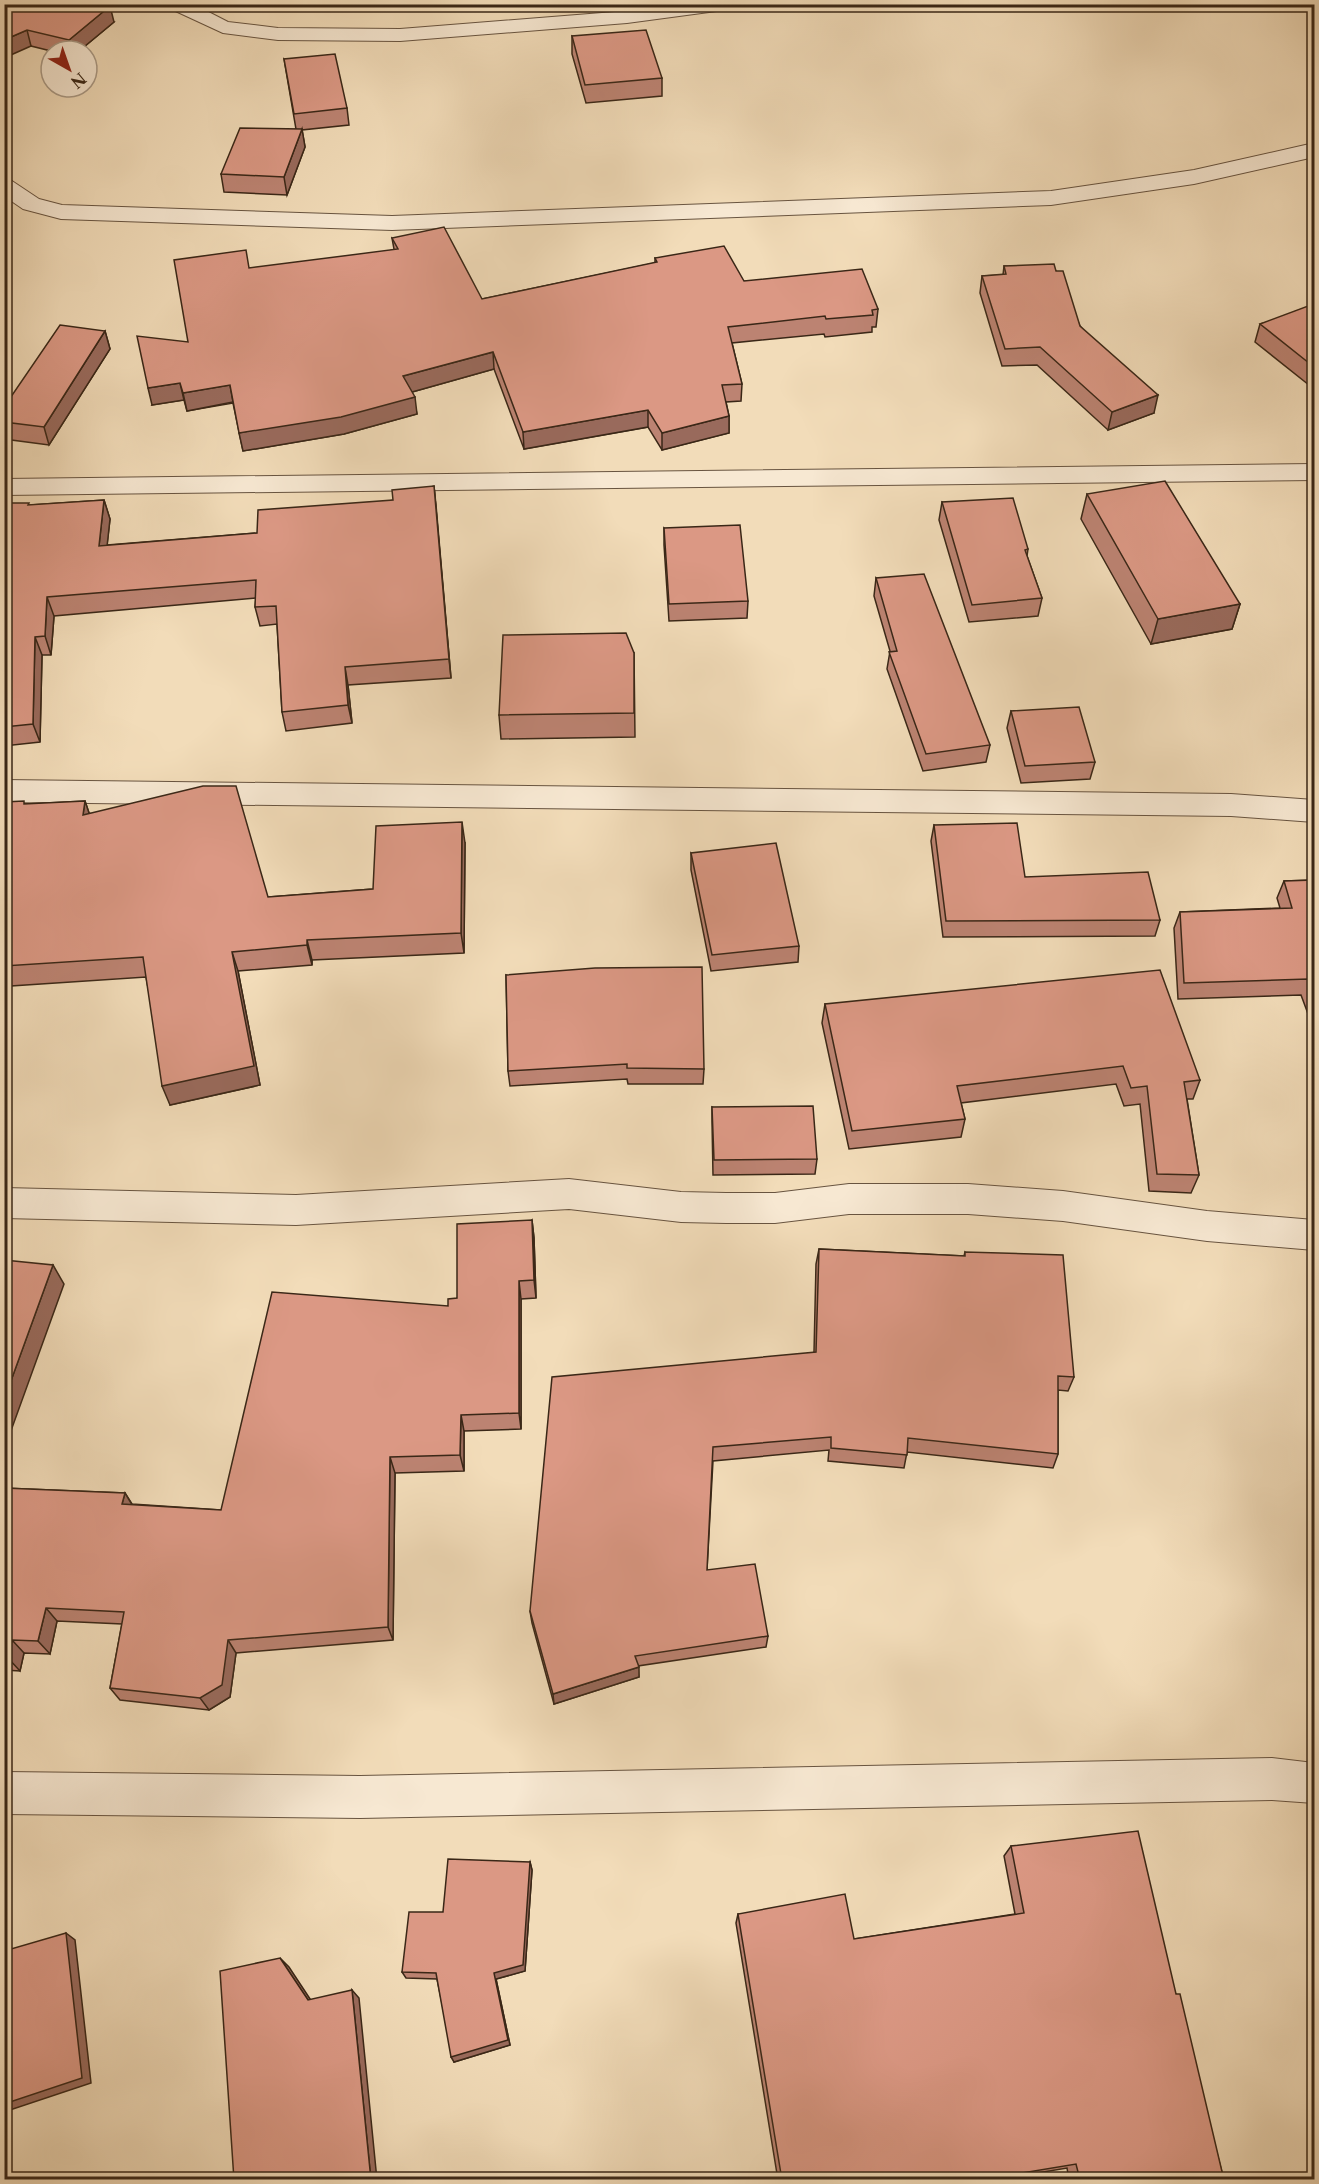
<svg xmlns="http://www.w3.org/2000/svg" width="1319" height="2184" font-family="'Libre Caslon Text',serif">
<rect width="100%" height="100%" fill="#f2dcb9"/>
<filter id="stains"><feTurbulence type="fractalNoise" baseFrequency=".00333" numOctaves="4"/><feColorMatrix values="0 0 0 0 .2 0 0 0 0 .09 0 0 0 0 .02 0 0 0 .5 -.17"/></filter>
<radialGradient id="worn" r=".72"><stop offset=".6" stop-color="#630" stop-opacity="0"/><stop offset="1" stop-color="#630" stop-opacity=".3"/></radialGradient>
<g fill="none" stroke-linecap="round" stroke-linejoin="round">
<defs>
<g id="minor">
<polygon points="166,4 193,4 228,22 278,28 400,29 627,11 675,4 734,4 731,8 724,10 627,23 400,41 278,40 223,33 169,8"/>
<polygon points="1314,143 1314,157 1194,184 1051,205 392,230 61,219 23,209 4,196 4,179 12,181 39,199 62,205 392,216 1051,191 1194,170"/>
<polygon points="1314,464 1314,480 4,495 4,479"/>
<polygon points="4,780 1231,794 1314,800 1314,822 1231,816 4,802"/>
<polygon points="569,1179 681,1192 726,1193 775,1193 849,1184 968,1184 1063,1191 1207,1211 1314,1220 1314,1250 1207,1241 1063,1221 968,1214 849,1214 775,1223 726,1223 681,1222 569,1209 296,1225 4,1218 4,1188 296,1195"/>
<polygon points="1272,1758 1314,1763 1314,1803 1272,1800 360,1818 4,1814 4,1772 360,1776"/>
</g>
</defs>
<use href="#minor" stroke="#685440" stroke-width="2"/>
<use href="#minor" fill="#f7e8d2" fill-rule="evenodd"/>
</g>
<g fill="#bc8372" stroke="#3a2717" stroke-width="1.5">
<polygon points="4,4 114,22 79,51 51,51 31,46"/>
<polygon points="572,36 662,78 662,96 586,103 572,54"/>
<polygon points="284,59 347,108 349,125 302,130 305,147 287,195 224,192 221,174 296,129"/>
<polygon points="392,238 482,299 655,263 655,258 744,281 878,309 876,327 872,327 872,332 825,337 824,334 732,343 742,384 741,401 726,402 729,416 729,433 662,450 648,427 524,449 494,369 412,392 417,414 344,434 243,451 233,403 187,411 184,400 152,405 188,342 394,249"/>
<polygon points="1004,266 1056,271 1080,326 1154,413 1108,430 1037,365 1002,366 980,293 982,276 1003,275"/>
<polygon points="1314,311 1314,389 1255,342 1260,324"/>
<polygon points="105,331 110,349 49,445 4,439 4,407"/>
<polygon points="434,486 451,678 348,685 352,723 286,731 282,712 277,624 260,626 255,607 256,598 54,616 51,655 42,655 40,742 4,746 4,503 30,505 104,500 110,519 107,545 257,533 393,500"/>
<polygon points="1087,494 1240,604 1232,629 1151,644 1081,519"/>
<polygon points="942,502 1028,549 1027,556 1042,598 1038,616 969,622 939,520"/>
<polygon points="664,528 748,601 747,618 669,621 664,545"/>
<polygon points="876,578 990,745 986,762 923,771 887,669 890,651 874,596"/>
<polygon points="634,653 635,737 501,739 499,715"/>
<polygon points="1011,711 1095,762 1090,779 1021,783 1007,728"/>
<polygon points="85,801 89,813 268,897 373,889 465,843 464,953 312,960 312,965 238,971 260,1085 170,1105 146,977 11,986 4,1028 4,802 26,804"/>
<polygon points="934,825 1025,877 1160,920 1155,936 943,937 931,841"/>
<polygon points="691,853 799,946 798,962 711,971 691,870"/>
<polygon points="1314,880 1314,1030 1301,995 1178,999 1174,928 1180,912 1280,908 1277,898 1284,881"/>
<polygon points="506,975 704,1069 703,1084 628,1084 627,1079 510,1086 508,1071"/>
<polygon points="825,1004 1200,1080 1193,1099 1187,1099 1199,1175 1191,1193 1149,1191 1140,1104 1124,1106 1116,1084 961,1103 965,1119 961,1137 849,1149 822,1023"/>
<polygon points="712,1107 817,1159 815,1174 713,1175 712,1122"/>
<polygon points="532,1220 534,1238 536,1298 521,1299 521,1429 464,1431 464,1471 395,1473 393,1640 236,1653 230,1697 209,1710 120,1700 110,1688 122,1624 57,1621 50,1654 24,1653 20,1671 4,1670 4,1488 125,1493 132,1504 221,1510 457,1298"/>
<polygon points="819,1249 964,1256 965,1252 1074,1377 1068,1391 1058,1390 1058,1454 1053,1468 907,1452 904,1468 828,1461 829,1450 713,1461 707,1570 768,1636 766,1647 638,1666 639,1677 554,1704 532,1623 530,1611 814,1352 816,1264"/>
<polygon points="1011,1846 1176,1994 1224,2180 1069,2180 1067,2168 995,2180 778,2180 736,1923 738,1914 854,1939 1015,1914 1004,1856"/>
<polygon points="530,1862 532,1870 525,1971 496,1979 510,2045 454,2062 437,1979 406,1978 402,1972 443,1912"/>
</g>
<g fill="#996a5c" stroke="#3a2717" stroke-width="1.5">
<polygon points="110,6 114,22 79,51 71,51 69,40"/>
<polygon points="27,30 31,46 4,58 4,40"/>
<polygon points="302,129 305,147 287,195 284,177"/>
<polygon points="105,331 110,349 49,445 44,427"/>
<polygon points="493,352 494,369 405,394 403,376"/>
<polygon points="180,383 184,400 152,405 148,388"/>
<polygon points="230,385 233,402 187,411 183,393"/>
<polygon points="1158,395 1154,413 1108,430 1112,412"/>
<polygon points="415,397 417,414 344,434 243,451 239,433"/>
<polygon points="648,410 648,427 524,449 523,432"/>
<polygon points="729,416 729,433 662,450 662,433"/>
<polygon points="434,486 436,505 451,678 449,659"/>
<polygon points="104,500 110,519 105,565 99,546"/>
<polygon points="47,597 54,616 51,655 45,636"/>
<polygon points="1240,604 1232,629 1151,644 1158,619"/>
<polygon points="35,637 42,655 40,742 33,724"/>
<polygon points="345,667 348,685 352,723 348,705"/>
<polygon points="85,801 92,822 83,815"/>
<polygon points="462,822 465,843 464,953 461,933"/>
<polygon points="307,940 312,960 312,965 307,945"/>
<polygon points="232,952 238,971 260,1085 170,1105 162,1086"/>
<polygon points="4,971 11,986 4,1028"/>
<polygon points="532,1220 534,1238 536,1298 534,1280"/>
<polygon points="53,1265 64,1284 4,1450 4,1400"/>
<polygon points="519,1281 521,1299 521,1429 519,1413"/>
<polygon points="461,1415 464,1431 464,1471 460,1455"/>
<polygon points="390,1457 395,1473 393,1640 388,1627"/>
<polygon points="125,1493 134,1508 122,1504"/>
<polygon points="46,1608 57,1621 50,1654 38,1641"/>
<polygon points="12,1640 24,1653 20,1671 8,1658"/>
<polygon points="228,1640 236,1653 230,1697 209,1710 200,1698"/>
<polygon points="639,1667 639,1677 554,1704 553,1694"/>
<polygon points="530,1862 532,1870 525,1971 496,1979 510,2045 454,2062 451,2057 494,1973"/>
<polygon points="66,1933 75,1940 91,2083 4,2112 4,2104"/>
<polygon points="280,1958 289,1967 316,2008 308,2000"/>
<polygon points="352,1990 359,1998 377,2180 371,2180"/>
</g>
<g fill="#db9884" stroke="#3a2717" stroke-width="1.5">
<polygon points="4,4 104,4 110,6 69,40 27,30 4,40"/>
<polygon points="646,30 662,78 585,85 572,36"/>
<polygon points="335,54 347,108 294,114 284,59"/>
<polygon points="240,128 302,129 284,177 221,174"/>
<polygon points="444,227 482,299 657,262 655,258 724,246 744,281 862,269 878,309 872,310 873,315 826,319 825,316 728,327 742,384 722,385 729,416 662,433 648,410 523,432 493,352 403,376 415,397 341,417 239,433 230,385 183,393 180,383 148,388 137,336 188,342 174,260 246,250 249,268 398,249 392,238"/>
<polygon points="1054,264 1056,271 1063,271 1080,326 1158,395 1112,412 1040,347 1005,349 982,276 1006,274 1004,266"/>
<polygon points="1308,306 1314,311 1314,367 1260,324"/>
<polygon points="60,325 105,331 44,427 4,422 4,407"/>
<polygon points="1165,481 1240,604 1158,619 1087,494"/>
<polygon points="434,486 449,659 345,667 348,705 282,712 276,606 255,607 256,580 47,597 45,636 35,637 33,724 4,727 4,503 29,503 28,505 104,500 99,546 257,533 258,510 393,500 392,490"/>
<polygon points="1013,498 1028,549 1025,550 1042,598 972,605 942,502"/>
<polygon points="740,525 748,601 669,604 664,528"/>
<polygon points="924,574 990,745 926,754 889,652 897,651 876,578"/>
<polygon points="626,633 634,653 634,713 499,715 503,635"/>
<polygon points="1079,707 1095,762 1025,766 1011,711"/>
<polygon points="203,786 236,786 268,897 373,889 376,826 462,822 461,933 307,940 307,945 232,952 254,1066 162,1086 143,957 4,966 4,802 24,801 24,804 85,801 83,815"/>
<polygon points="1017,823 1025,877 1148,872 1160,920 946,921 934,825"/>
<polygon points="776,843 799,946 712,955 691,853"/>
<polygon points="1314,880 1314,995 1308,979 1184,983 1180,912 1292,908 1284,881"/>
<polygon points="702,967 704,1069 627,1068 627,1064 508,1071 506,975 595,968"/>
<polygon points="1160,970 1200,1080 1184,1082 1199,1175 1157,1174 1147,1086 1131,1088 1123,1066 957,1086 965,1119 852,1131 825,1004"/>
<polygon points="813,1106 817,1159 714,1160 712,1107"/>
<polygon points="532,1220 534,1280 519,1281 519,1413 461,1415 460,1455 390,1457 388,1627 228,1640 222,1685 200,1698 110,1688 124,1612 46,1608 38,1641 12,1640 8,1658 4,1658 4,1488 125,1493 122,1504 221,1510 272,1292 448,1306 448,1299 457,1298 457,1224"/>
<polygon points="819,1249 965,1256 965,1252 1063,1255 1074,1377 1058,1376 1058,1454 908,1438 907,1455 831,1448 831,1437 713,1447 707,1570 755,1564 768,1636 635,1656 639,1667 553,1694 530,1611 552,1377 816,1352"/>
<polygon points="4,1260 53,1265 4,1400"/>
<polygon points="1138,1831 1176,1994 1180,1994 1224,2180 1080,2180 1076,2164 979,2180 782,2180 738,1914 845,1894 854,1939 1024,1913 1011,1846"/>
<polygon points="448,1859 530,1862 523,1965 494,1973 508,2040 451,2057 436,1973 402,1972 409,1912 443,1912"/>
<polygon points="66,1933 82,2078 4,2104 4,1951"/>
<polygon points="280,1958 308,2000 352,1990 371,2180 234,2180 220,1971"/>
</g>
<rect width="1319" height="2184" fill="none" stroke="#f2dcb9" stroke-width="24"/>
<rect x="6" y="6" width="1307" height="2172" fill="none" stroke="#3a2717" stroke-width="3"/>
<rect x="12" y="12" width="1295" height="2160" fill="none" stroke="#3a2717" stroke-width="1.5"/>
<g transform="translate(69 69) rotate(140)"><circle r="28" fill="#f7e8d2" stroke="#ab9b87" stroke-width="1.5"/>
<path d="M0-4.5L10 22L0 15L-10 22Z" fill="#8f2418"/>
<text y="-9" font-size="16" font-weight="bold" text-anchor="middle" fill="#3a2717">N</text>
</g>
<rect width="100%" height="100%" filter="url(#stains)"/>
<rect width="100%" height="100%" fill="url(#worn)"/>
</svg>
